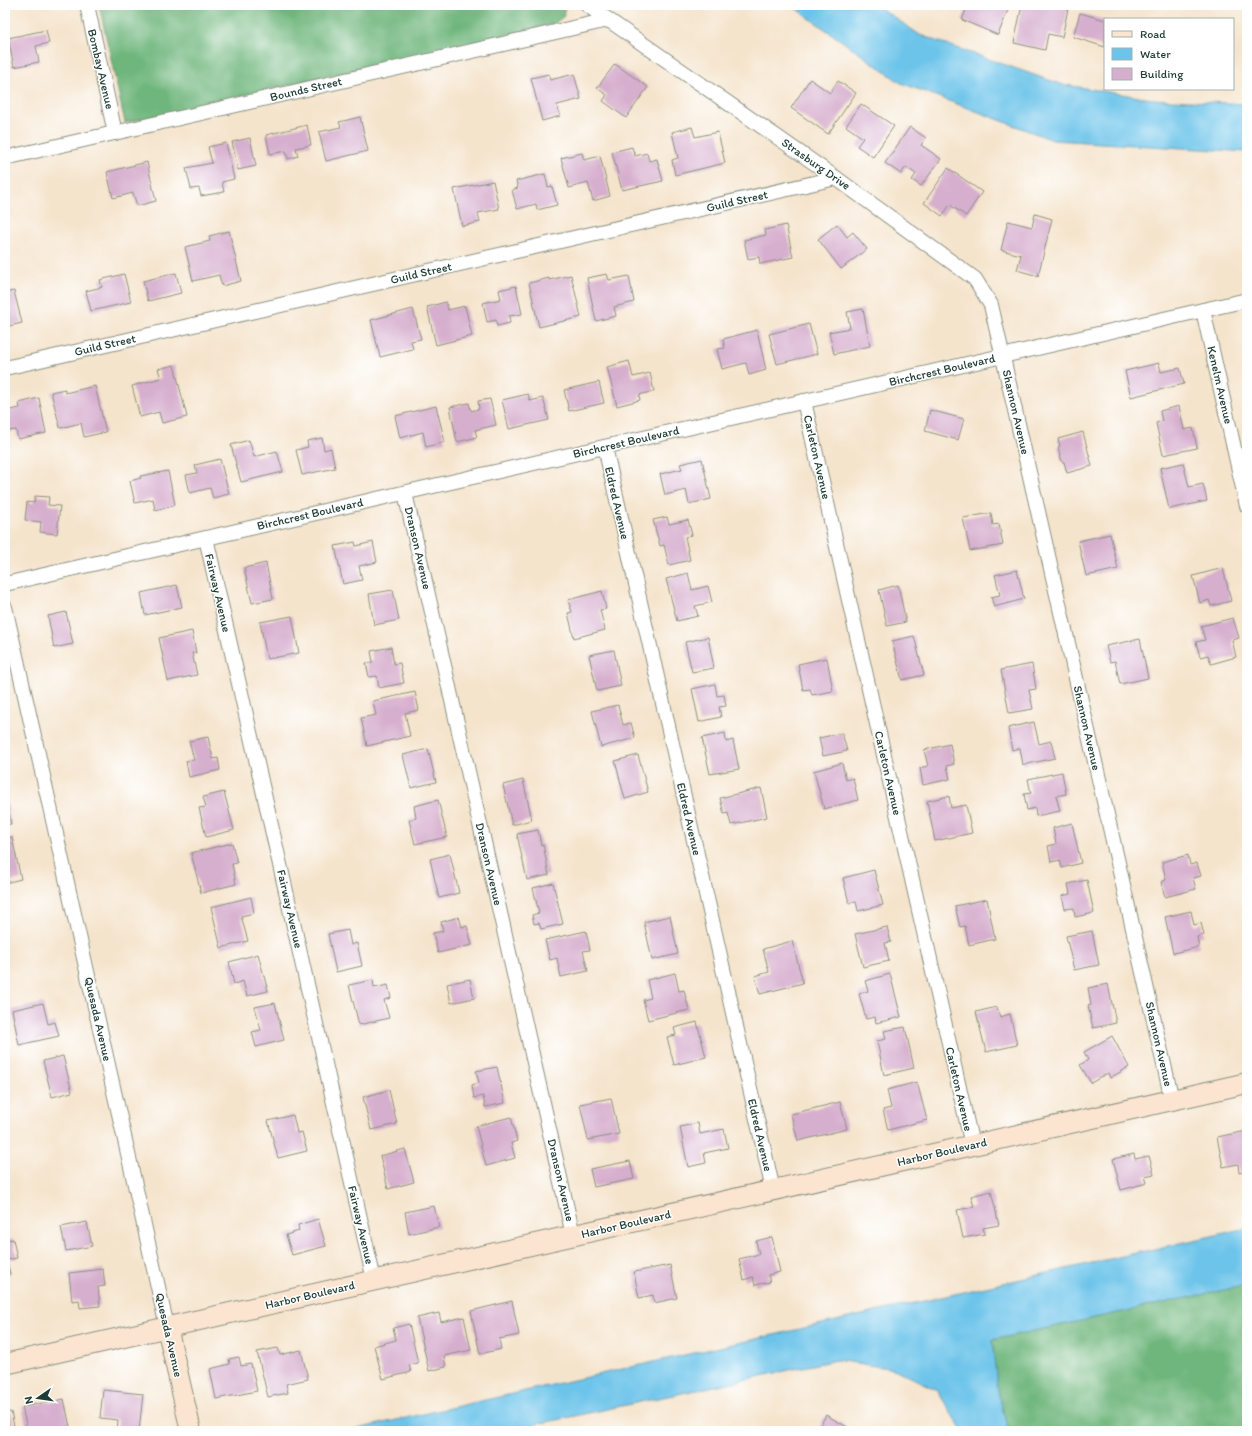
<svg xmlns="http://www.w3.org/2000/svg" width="1252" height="1436" font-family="Itim,sans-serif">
<rect width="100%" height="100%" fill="#fff"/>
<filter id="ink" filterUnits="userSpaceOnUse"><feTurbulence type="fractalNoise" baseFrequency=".025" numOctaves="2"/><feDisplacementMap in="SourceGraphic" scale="8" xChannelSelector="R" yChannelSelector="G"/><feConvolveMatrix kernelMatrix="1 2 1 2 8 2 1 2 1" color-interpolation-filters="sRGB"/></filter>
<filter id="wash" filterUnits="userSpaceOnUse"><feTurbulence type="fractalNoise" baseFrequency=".012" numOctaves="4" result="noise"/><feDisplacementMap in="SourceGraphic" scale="16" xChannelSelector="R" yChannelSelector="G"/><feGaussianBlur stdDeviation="0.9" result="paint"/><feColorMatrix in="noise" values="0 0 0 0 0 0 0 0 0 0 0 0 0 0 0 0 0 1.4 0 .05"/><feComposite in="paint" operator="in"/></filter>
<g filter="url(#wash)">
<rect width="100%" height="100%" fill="#f5e4cc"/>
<g fill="#6eb67c" stroke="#467a58">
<polygon points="99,5 565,5 564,16 554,24 125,123"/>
<polygon points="1247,1285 1247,1431 1008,1431 997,1386 992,1340"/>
</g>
<g fill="#6dc4ea" stroke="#46808f">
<polygon points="791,5 876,5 920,35 1060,84 1152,99 1247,104 1247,152 1053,140 901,83"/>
<polygon points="1247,1228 1247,1285 992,1340 997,1386 1008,1431 962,1431 937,1390 894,1369 836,1360 505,1431 348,1431"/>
</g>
<g id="blocks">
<g fill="#d6aece">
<polygon points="968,5 1010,5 998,35 962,20"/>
<polygon points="1022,5 1053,5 1068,9 1062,37 1048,34 1045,50 1014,43"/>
<polygon points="1080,13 1105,20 1105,47 1073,37"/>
<polygon points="46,30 49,43 36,46 39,62 14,67 8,38"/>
<polygon points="615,64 648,87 626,118 603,101 607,95 597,88"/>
<polygon points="549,74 550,80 574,74 581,99 557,105 560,116 542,121 531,78"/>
<polygon points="810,79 830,93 838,81 856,93 828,134 791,108"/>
<polygon points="861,104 894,126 873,157 857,146 863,138 846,126"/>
<polygon points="360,117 368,151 326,161 319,132 341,127 339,122"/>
<polygon points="307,125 311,145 296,148 298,156 288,159 286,151 270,154 266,135"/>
<polygon points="692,127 695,137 718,132 725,163 675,175 672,160 678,158 672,132"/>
<polygon points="910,127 926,138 921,145 941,159 921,186 912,180 916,174 906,167 901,174 885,163"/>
<polygon points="250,138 256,166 238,170 232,142"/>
<polygon points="226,143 234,179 222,182 224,192 201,196 199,188 191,189 186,168 212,163 208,147"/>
<polygon points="632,147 635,156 647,153 649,161 657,159 663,181 622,190 612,152"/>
<polygon points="582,153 584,160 600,156 610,196 593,201 588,183 569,188 561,158"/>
<polygon points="147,162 156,201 137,206 133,193 113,198 107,172"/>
<polygon points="948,168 982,192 966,216 950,205 942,216 924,203"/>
<polygon points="545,174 548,187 552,186 557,205 537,210 536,204 517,209 512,190 518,188 516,181"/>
<polygon points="493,181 499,209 478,213 480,222 462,226 454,189"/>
<polygon points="1035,214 1052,219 1038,276 1017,270 1021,255 1001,250 1008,221 1032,227"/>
<polygon points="837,224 847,237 853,232 867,249 841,269 818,239"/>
<polygon points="786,225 793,257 760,264 759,257 748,259 744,240 766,235 765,230"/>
<polygon points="229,231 241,281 222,286 219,275 193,281 185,247 210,241 209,236"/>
<polygon points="176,273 181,293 148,301 143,281"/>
<polygon points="124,274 131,302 91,311 86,291 102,287 100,280"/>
<polygon points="607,274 609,280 629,276 634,302 614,307 616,316 596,321 587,278"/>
<polygon points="571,275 581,317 539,327 529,283 549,278 549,280"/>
<polygon points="516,286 522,314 509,316 510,323 497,326 496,320 487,322 483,303 501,299 499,290"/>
<polygon points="14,291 22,323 5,327 5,293"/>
<polygon points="446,302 448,310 465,306 472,336 436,345 427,307"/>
<polygon points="413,309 421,339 411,341 413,349 380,357 371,320"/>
<polygon points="863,309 870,346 834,354 829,332 850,328 847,312"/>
<polygon points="809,324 817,354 777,364 769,334"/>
<polygon points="757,330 766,370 749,375 746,363 722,369 717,349 725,348 723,339"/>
<polygon points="629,361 633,377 650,373 654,391 639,395 640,400 617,406 607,367"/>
<polygon points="1159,363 1161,372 1180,368 1184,384 1131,397 1125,371"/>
<polygon points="174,365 187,417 162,423 159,412 140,417 132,386 161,378 158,369"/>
<polygon points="599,382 604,403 569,411 564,390"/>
<polygon points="95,386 106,432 84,437 81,423 60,428 51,392 65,389 65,393"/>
<polygon points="528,394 530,401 543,398 549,420 509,429 502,400"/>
<polygon points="39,398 46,433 18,439 16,430 8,431 5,411 20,408 19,403"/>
<polygon points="490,399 496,425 475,430 477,437 457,442 450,407 469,403 471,411 479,409 478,401"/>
<polygon points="436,406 445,442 426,447 423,432 400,438 395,416"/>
<polygon points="1179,406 1184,430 1193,428 1197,448 1163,455 1156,423 1162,421 1160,411"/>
<polygon points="930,410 964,419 958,440 925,431"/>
<polygon points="1083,432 1092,466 1067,473 1064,462 1062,462 1058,447 1060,446 1058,439"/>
<polygon points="322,438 324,450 331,448 335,468 302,475 296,450 308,447 307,441"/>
<polygon points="249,440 254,457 277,451 283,472 241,482 231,445"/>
<polygon points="220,459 229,494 213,498 210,488 190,493 186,475 197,473 195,465"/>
<polygon points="702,459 711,499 689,504 686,490 665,495 660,474 682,469 680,464"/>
<polygon points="1183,463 1189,487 1203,484 1207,501 1169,509 1160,468"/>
<polygon points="168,471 175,505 155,510 153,499 135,503 130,481 141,478 140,476"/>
<polygon points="35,496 49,497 48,505 60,506 57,534 40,532 41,522 25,520 27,502 34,503"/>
<polygon points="991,513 993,525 999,524 1003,545 970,551 963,518"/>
<polygon points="667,517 669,524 688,520 692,535 685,537 690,560 669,565 664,545 660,546 653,520"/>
<polygon points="1110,534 1118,569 1086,576 1078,541"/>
<polygon points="355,542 356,546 373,542 377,562 359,566 362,580 343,584 335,546"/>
<polygon points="266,563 273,599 252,603 244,568"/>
<polygon points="1223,568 1231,601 1211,606 1209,600 1200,603 1193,576"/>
<polygon points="1017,570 1024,599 994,607 991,597 1000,595 995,575"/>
<polygon points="688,573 692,590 708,586 712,602 695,606 698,616 677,621 666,579"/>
<polygon points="177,585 182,607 145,615 141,593"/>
<polygon points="898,585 906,622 887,626 879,590"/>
<polygon points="393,590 399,620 374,625 369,594"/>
<polygon points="602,591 606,609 600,610 605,630 574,638 568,613 572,612 568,600"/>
<polygon points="66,612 73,644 54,648 48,616"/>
<polygon points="292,616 299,653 267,659 260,622"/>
<polygon points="1233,618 1239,638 1232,640 1236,657 1211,664 1208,655 1200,657 1196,642 1205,640 1201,626"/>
<polygon points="192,631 196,653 192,653 197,675 168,681 159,638"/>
<polygon points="914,636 924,675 902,680 892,641"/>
<polygon points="708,637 714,668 692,672 685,642"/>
<polygon points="1140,639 1148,678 1120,684 1115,661 1110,662 1106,646"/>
<polygon points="391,647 394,664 400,663 404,683 379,688 377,676 369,677 366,663 373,662 371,651"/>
<polygon points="614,650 621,686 597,691 589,655"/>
<polygon points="827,658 833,691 812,695 810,689 803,690 798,664"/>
<polygon points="1032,664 1036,689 1029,690 1033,709 1009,713 1001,670"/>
<polygon points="715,684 717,696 724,695 726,706 719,707 721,717 699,722 692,689"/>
<polygon points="415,692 419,710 405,713 410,736 367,746 361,718 376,715 373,701"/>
<polygon points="618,705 623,725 631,723 635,738 601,747 592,711"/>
<polygon points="1034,722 1039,744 1051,741 1055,758 1023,765 1020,748 1012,750 1008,728"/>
<polygon points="725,733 726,742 733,740 739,769 710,774 702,738"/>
<polygon points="842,733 847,751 823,756 819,738"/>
<polygon points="208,737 213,759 218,758 220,770 189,777 186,761 194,760 189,741"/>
<polygon points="950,744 954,764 947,766 950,779 923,785 920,768 928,766 924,750"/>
<polygon points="428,749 436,782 411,788 403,755"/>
<polygon points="638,755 648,792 625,799 615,761"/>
<polygon points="842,763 846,780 853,778 858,800 824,809 814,771"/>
<polygon points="1062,772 1066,794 1056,796 1060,811 1036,816 1035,808 1027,810 1024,794 1031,793 1028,779"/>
<polygon points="523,780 532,820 512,825 503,785"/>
<polygon points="761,788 767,817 731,825 728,813 724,814 720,798"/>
<polygon points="224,792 234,830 206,837 199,808 206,807 203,797"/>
<polygon points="949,796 951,808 966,805 972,833 935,841 927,801"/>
<polygon points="6,797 11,824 5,825 5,798"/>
<polygon points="438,800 447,837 415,844 409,820 416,818 414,806"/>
<polygon points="1072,823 1081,863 1062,868 1060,860 1051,862 1048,846 1056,844 1053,828"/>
<polygon points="538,830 541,845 543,844 549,875 527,880 517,834"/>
<polygon points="12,837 21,879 5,883 5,839"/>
<polygon points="232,843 237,863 232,864 236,884 201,893 191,853"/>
<polygon points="450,854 459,893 439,898 430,859"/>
<polygon points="1188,855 1190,865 1197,863 1201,876 1193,878 1196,889 1165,897 1161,882 1166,880 1162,862"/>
<polygon points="874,870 883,905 858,911 856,901 849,903 843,878"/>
<polygon points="1087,880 1094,913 1075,917 1074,908 1065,909 1062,896 1070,894 1068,884"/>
<polygon points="553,883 563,924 541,929 539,923 534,924 532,915 539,913 533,888"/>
<polygon points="251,897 254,913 241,916 248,941 221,948 211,907"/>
<polygon points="987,899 995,939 969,945 965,926 960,927 955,906"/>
<polygon points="1191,911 1194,925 1201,923 1204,935 1197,937 1199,947 1173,953 1165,917"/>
<polygon points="670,916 678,954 652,960 644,922"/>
<polygon points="459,917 462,927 467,926 472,945 438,953 433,933 443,931 441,922"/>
<polygon points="887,927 891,942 885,943 889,961 863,967 855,934"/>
<polygon points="348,930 351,945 357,943 362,966 336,972 328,934"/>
<polygon points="586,931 590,950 583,951 588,971 561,977 557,958 550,960 545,940"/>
<polygon points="1092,931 1099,965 1074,970 1066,936"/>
<polygon points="792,941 803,983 760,994 755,976 769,972 763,949"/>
<polygon points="258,954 268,991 247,996 243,981 234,984 229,962"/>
<polygon points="675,973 679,991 684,990 689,1010 648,1020 643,1000 651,998 647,980"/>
<polygon points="890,974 901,1017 876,1023 875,1017 866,1019 859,994 868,991 865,981"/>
<polygon points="470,979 474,998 451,1003 447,984"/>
<polygon points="373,980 374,988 388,985 391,998 384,1000 389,1018 359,1025 349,985"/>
<polygon points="1108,984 1116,1023 1093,1028 1088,1006 1091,1005 1088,988"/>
<polygon points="43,1003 48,1024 55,1022 59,1036 19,1045 12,1010"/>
<polygon points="275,1003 284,1040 256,1047 252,1032 261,1030 255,1007"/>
<polygon points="997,1007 1000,1017 1010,1014 1017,1045 986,1052 976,1012"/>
<polygon points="697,1022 706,1057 674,1065 667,1037 676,1035 674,1028"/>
<polygon points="905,1027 914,1068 884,1075 877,1041 886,1039 884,1031"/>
<polygon points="1112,1036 1129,1067 1110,1078 1108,1073 1091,1083 1080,1065 1088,1060 1084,1052"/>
<polygon points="63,1056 72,1092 52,1097 43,1061"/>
<polygon points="497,1067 505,1103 485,1107 483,1096 474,1098 472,1085 479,1083 476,1071"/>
<polygon points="917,1082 927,1120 888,1130 883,1110 891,1108 887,1090"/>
<polygon points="389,1090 397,1124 371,1130 363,1097"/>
<polygon points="611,1098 619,1134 588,1140 580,1104"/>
<polygon points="840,1102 847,1129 798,1141 791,1114"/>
<polygon points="293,1115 297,1133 302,1132 307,1151 278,1158 268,1121"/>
<polygon points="511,1117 517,1141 511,1143 515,1158 486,1166 476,1126"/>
<polygon points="698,1123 700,1134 724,1129 728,1148 704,1153 706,1163 688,1167 680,1127"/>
<polygon points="1247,1131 1247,1171 1239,1173 1238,1164 1223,1167 1217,1137"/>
<polygon points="405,1149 414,1182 388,1189 380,1156"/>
<polygon points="1134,1154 1135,1159 1149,1156 1154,1174 1145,1176 1147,1183 1121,1190 1113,1159"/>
<polygon points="630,1161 634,1179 594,1187 590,1169"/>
<polygon points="991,1191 999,1225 983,1228 985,1234 963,1238 957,1210 974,1207 971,1196"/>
<polygon points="434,1206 439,1227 409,1234 405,1212"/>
<polygon points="318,1219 326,1246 292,1255 286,1235 299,1231 298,1225"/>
<polygon points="87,1222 92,1246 66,1251 61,1227"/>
<polygon points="772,1237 780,1272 768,1275 770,1282 755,1285 753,1277 744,1280 739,1259 759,1254 756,1241"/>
<polygon points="13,1239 17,1258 7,1260 10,1274 5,1275 5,1240"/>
<polygon points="670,1265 677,1298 654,1303 653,1295 639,1298 634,1272"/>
<polygon points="103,1269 105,1286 98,1287 100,1306 80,1308 79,1300 72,1301 69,1273"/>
<polygon points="512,1301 519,1335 499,1339 501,1349 480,1354 471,1311"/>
<polygon points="439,1313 441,1322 464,1317 471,1350 444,1356 446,1367 429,1371 417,1318"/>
<polygon points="409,1324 418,1363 409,1365 411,1372 383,1379 374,1346 396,1340 393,1328"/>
<polygon points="278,1348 280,1355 301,1350 308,1379 286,1384 288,1393 268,1397 257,1352"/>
<polygon points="239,1357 241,1366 251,1364 257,1391 216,1399 210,1369 230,1364 229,1359"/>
<polygon points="103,1390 143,1394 139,1431 117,1431 118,1420 100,1418"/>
<polygon points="64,1399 70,1427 52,1431 42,1431 41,1426 27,1429 22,1407"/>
<polygon points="11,1412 15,1431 5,1431 5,1413"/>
<polygon points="826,1415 849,1428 847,1431 817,1431"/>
</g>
</g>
</g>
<g filter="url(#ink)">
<use href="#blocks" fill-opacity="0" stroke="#8a9080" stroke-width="1"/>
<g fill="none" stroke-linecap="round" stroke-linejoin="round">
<defs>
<g id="street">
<polyline points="87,5 115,133"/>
<polyline points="587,5 836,178 975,279 991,305 1172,1100"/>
<polyline points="5,158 608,20"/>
<polyline points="1203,310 1247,506"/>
<polyline points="5,368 836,178"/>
<polyline points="804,401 972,1145"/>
<polyline points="605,447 773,1190"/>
<polyline points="405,493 573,1235"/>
<polyline points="206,538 374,1280"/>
<polyline points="5,584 1247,300"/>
<polyline points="5,607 167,1327"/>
</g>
<g id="secondary">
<polyline points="167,1327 191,1431"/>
<polyline points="5,1364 1247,1083"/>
</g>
</defs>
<use href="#street" stroke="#8a9080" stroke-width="16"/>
<use href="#secondary" stroke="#8a9080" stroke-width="22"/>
<use href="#street" stroke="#fff" stroke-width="14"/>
<use href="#secondary" stroke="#fce5d0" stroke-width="20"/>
</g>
</g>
<g text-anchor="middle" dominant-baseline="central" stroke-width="3" stroke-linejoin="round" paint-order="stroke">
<g font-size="12" fill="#1f3d34" stroke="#fff">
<text transform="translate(101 69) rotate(77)">Bombay Avenue</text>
<text transform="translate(306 89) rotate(-13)">Bounds Street</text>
<text transform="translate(816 164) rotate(35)">Strasburg Drive</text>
<text transform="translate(737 201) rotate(-13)">Guild Street</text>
<text transform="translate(421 273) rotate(-13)">Guild Street</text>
<text transform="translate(105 345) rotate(-13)">Guild Street</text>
<text transform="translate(942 370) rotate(-13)">Birchcrest Boulevard</text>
<text transform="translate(1220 385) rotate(77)">Kenelm Avenue</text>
<text transform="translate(1016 412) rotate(77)">Shannon Avenue</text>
<text transform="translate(626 442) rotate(-13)">Birchcrest Boulevard</text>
<text transform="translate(817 457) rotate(77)">Carleton Avenue</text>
<text transform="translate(617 503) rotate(77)">Eldred Avenue</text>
<text transform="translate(310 514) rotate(-13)">Birchcrest Boulevard</text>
<text transform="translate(418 548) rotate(77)">Dranson Avenue</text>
<text transform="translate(218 593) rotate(77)">Fairway Avenue</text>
<text transform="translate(1087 728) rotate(77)">Shannon Avenue</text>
<text transform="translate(888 773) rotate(77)">Carleton Avenue</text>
<text transform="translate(689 819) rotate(77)">Eldred Avenue</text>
<text transform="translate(489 864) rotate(77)">Dranson Avenue</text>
<text transform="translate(290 909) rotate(77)">Fairway Avenue</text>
<text transform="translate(98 1019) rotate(77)">Quesada Avenue</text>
<text transform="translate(1159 1044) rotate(77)">Shannon Avenue</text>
<text transform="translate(959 1089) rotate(77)">Carleton Avenue</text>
<text transform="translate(760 1135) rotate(77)">Eldred Avenue</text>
<text transform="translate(942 1152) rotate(-13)">Harbor Boulevard</text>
<text transform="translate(561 1180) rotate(77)">Dranson Avenue</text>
<text transform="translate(626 1224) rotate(-13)">Harbor Boulevard</text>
<text transform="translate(361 1225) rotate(77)">Fairway Avenue</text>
<text transform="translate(310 1295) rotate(-13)">Harbor Boulevard</text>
<text transform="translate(169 1335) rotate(77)">Quesada Avenue</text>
</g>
</g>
<rect width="1252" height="1436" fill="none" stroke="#fff" stroke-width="20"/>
<rect x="1104" y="18" width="130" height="72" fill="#ffffff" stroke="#a5b1ae"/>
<rect x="1112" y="31" width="20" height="6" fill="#fce5d0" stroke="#a5b1ae"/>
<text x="1140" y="38" font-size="12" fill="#1f3d34">Road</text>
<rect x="1112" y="48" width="20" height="12" fill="#6dc4ea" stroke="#a5b1ae"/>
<text x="1140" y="58" font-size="12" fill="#1f3d34">Water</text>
<rect x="1112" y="68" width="20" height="12" fill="#d6aece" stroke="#a5b1ae"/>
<text x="1140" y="78" font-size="12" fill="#1f3d34">Building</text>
<g transform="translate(38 1398) rotate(257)" stroke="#ffffff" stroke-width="3" paint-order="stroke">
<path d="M0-3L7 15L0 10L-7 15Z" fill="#1f3d34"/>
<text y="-6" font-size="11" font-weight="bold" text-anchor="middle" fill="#1f3d34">N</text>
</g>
</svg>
